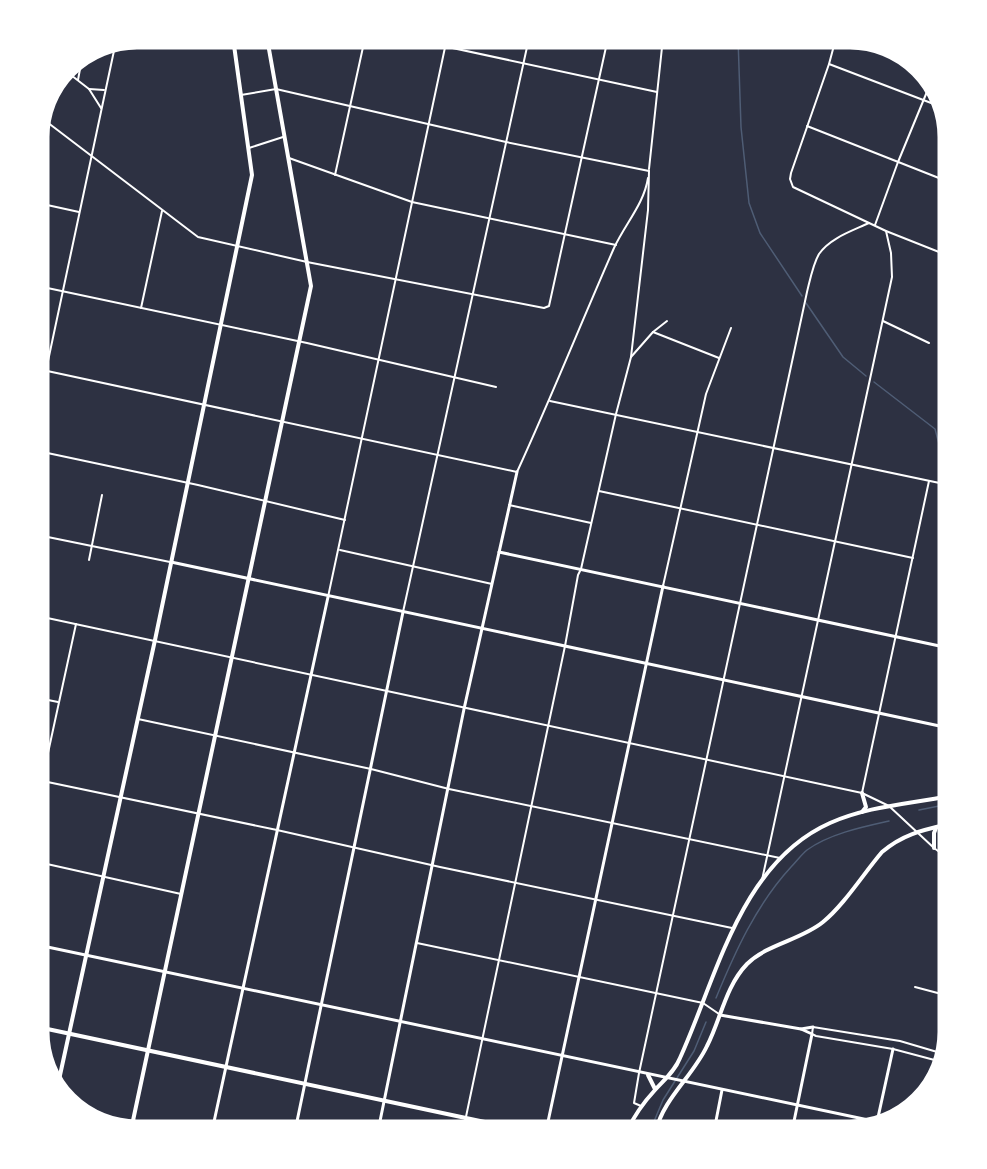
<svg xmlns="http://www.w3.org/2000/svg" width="987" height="1169" font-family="'Fira Sans',sans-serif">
<rect width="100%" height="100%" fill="#2d3142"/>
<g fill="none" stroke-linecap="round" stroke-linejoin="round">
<g stroke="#4f5d75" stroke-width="1.5">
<polyline points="738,38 741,127 749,203 760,233 802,296"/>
<polyline points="806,303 843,357 866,376"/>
<polyline points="874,382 935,429 949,481"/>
<polyline points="919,810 949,804"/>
<path d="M716,998C735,952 756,905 791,867C796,862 801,855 807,850C829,834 862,827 889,821"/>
<polyline points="650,1131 663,1100 694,1051 706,1022"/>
</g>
<g stroke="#fff" stroke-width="2">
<polyline points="406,38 657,92"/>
<polyline points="836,38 829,64 791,173 790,179 793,187 886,231 949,256"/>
<polyline points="829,64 939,106"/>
<polyline points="67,72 89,89 101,108"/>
<polyline points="78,80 82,58"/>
<polyline points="89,89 104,90"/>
<polyline points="241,95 276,89 506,142 649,171"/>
<polyline points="43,119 198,237 307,262 544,308 549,306 608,38"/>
<polyline points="807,126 949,182"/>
<polyline points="249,148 283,137"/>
<polyline points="289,158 412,202 616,245"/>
<polyline points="649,169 663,38"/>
<polyline points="335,175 365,38"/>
<polyline points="38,203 79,212"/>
<polyline points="875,225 898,162 931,82"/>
<polyline points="38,286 307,343 496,387"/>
<polyline points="141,308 162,211"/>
<polyline points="883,321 929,343"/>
<polyline points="653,332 719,358"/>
<polyline points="631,357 653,332 667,321"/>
<path d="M38,369L517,472C551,398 581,323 614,248C625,224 644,204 648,178"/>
<polyline points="550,401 949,485"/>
<polyline points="38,408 115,46"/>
<polyline points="38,451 198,485 345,520"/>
<polyline points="599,491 913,558"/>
<polyline points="509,505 591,523"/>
<polyline points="38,535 170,562"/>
<polyline points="340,550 492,584"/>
<polyline points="89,560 102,495"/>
<polyline points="663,586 706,394 731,328"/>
<polyline points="328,597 447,38"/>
<polyline points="403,612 529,38"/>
<path d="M38,616C313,673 587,736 862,793L889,806L934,848L949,859"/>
<polyline points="38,698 58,702"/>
<polyline points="138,719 371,769 449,789 780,858"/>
<polyline points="38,780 277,830 440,867 732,928"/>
<polyline points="862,793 929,481"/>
<polyline points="38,799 76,624"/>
<polyline points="38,862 181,894"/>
<polyline points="762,880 892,277 891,253 886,231"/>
<polyline points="417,943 703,1003 719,1014"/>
<polyline points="915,987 949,996"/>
<polyline points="942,1062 893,1049 816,1036 812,1034 813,1027 900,1041 944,1054"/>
<path d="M641,1106L634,1103L639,1073L807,292C810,280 813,264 819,254C830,238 852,231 869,223"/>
<polyline points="463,1131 565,646 578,575 581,569 616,414 631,357 648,210 649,171"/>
</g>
<g stroke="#fff" stroke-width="3">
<polyline points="499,552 949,648"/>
<polyline points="171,562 949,728"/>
<polyline points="38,945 878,1122"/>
<polyline points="720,1015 801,1029 813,1027"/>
<polyline points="877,1122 893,1049"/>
<polyline points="212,1131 328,597"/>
<polyline points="295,1131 403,612"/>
<polyline points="378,1131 464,709 517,472"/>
<polyline points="546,1131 663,586"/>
<polyline points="714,1131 722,1090"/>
<polyline points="792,1131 812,1034 801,1029"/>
</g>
<g stroke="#fff" stroke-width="4">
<polyline points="38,1027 527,1131"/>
<polyline points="57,1089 155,640 252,175 233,38"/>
<polyline points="131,1130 311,286 267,38"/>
</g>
<g stroke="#fff" stroke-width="4">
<polyline points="862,812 866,807 862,793"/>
<polyline points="934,848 934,833 936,828"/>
<polyline points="648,1075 655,1089"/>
<path d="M627,1131C634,1116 643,1103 655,1090C664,1080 675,1071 680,1058C717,977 740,863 830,823C868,806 910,804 949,796"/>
<path d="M656,1131C663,1099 693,1076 707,1046C721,1019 725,987 747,964C767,944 801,940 823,922C844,905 864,873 882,852C903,834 923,830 949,824"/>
</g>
</g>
<path d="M0 0H987V1169H0ZM137 48H850A89 89 0 0 1 939 137V1032A89 89 0 0 1 850 1121H137A89 89 0 0 1 48 1032V137A89 89 0 0 1 137 48Z" fill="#fff" fill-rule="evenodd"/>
<path fill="none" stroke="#fff" stroke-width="3" d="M137 48H850A89 89 0 0 1 939 137V1032A89 89 0 0 1 850 1121H137A89 89 0 0 1 48 1032V137A89 89 0 0 1 137 48Z"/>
</svg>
